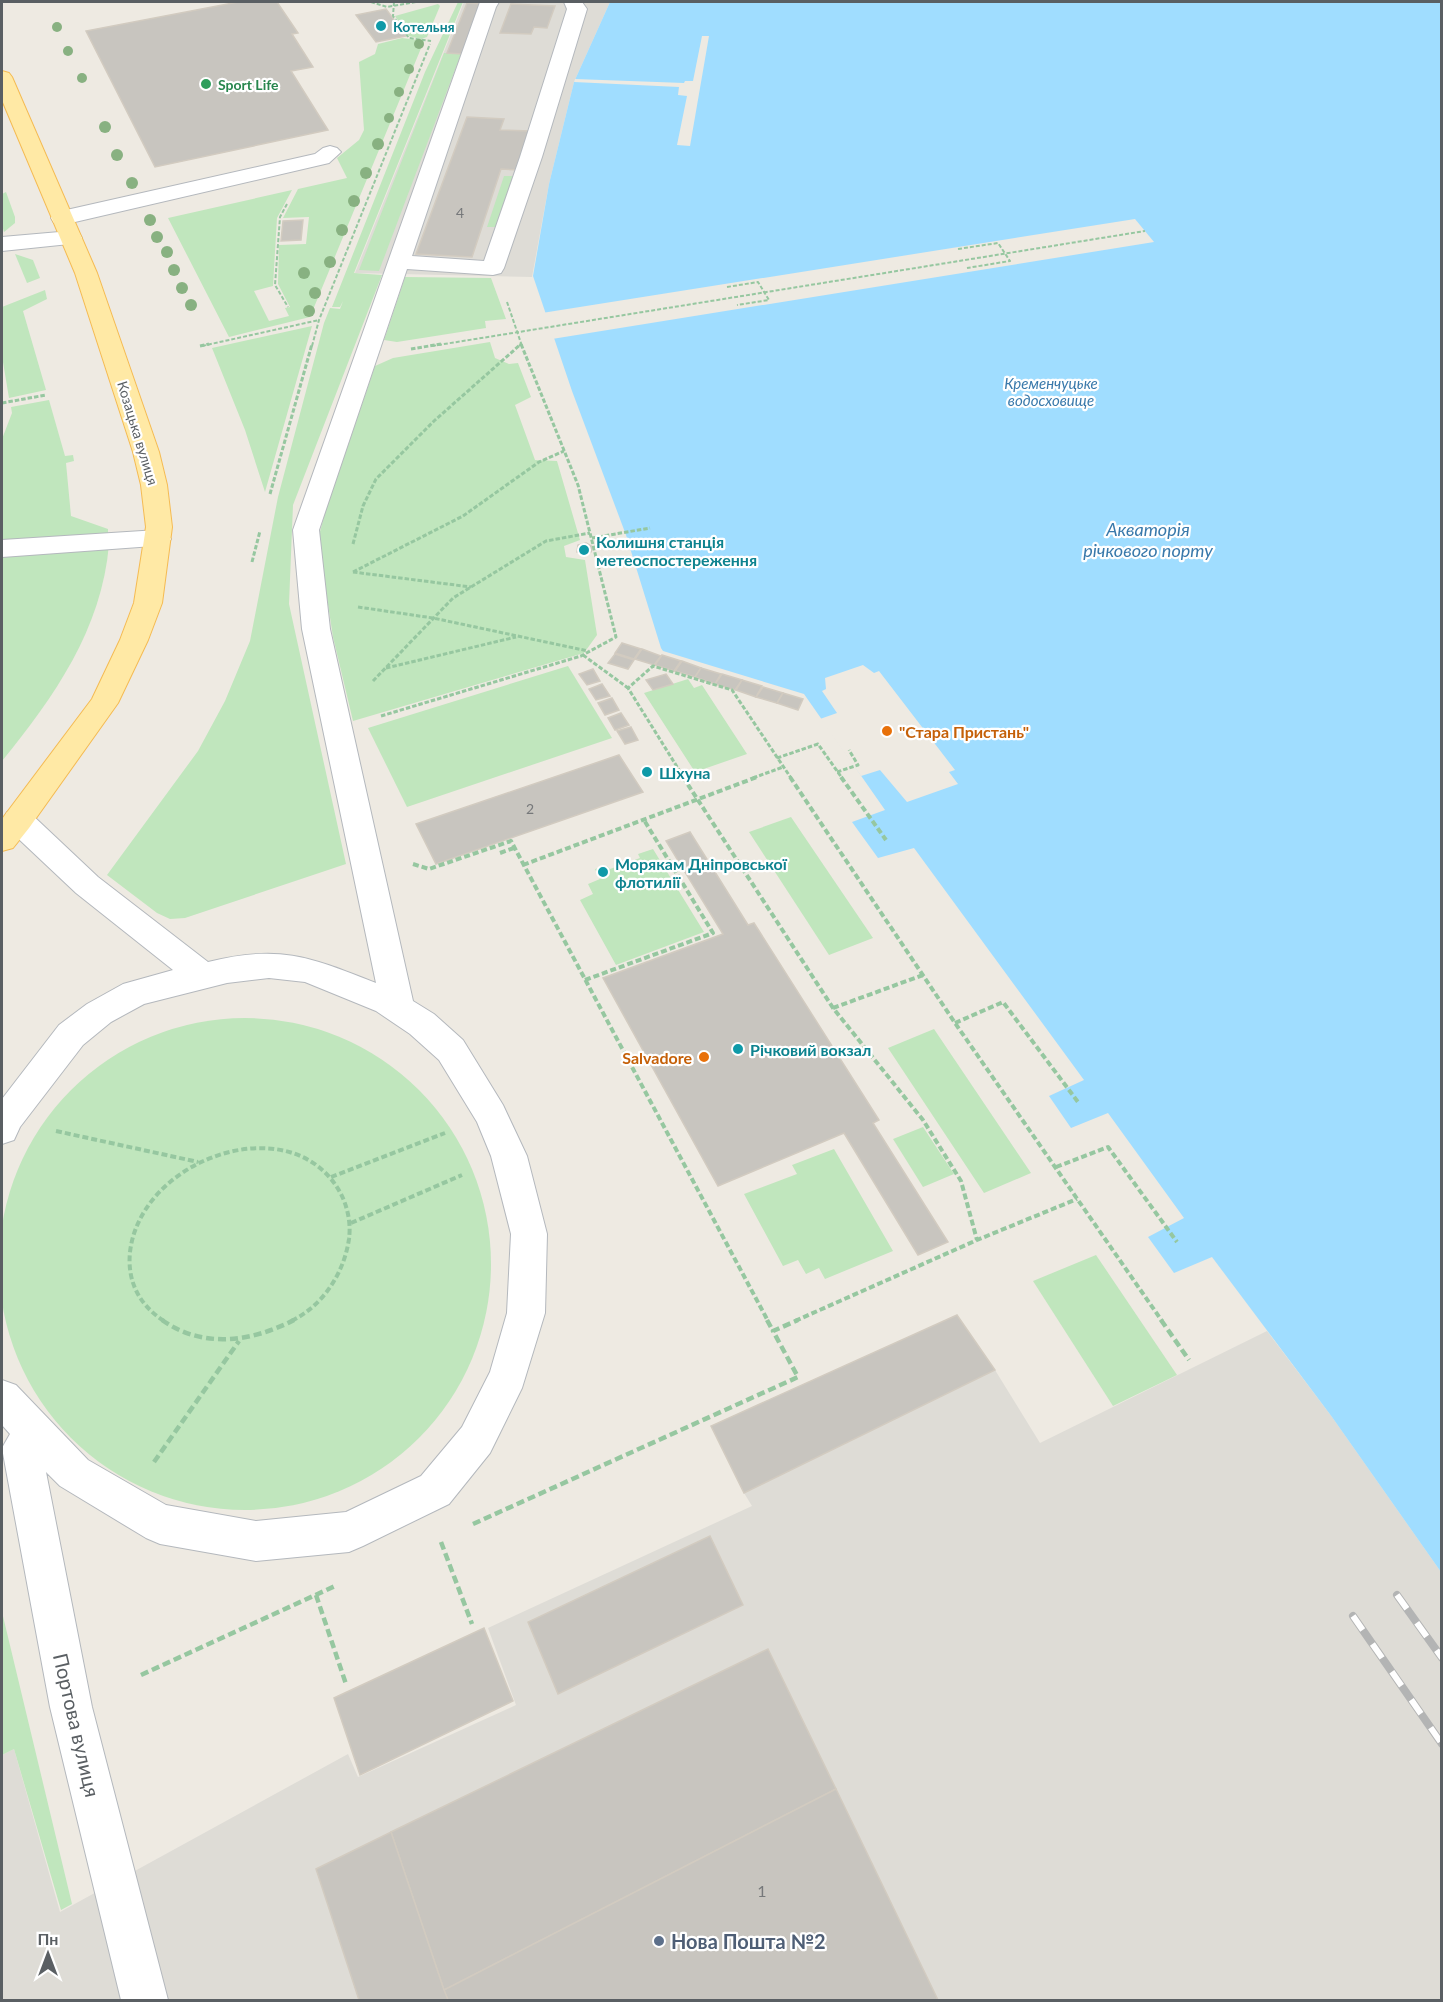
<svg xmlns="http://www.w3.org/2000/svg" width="1443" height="2002" font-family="Lato,sans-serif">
<rect width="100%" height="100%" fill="#eeeae2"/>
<g fill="#dedcd6">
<polygon points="464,2 610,2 574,82 549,184 532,277 355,273"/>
<polygon points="1267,1331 1332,1417 1441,1572 1441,2000 2,2000 2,1755 14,1749 60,1912 348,1754 358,1777 516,1705 488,1628 752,1506 744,1493 995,1370 1040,1443"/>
</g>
<g fill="#c0e6bd">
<polygon points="458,2 463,2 354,273 382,275 293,505 289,604 346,864 185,918 170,919 157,913 107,875 198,751 225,701 250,641 278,497 324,323 330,308 340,309 343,301 340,307 332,307 425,72"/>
<polygon points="438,4 440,6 427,37 421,39 409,36 395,16"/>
<polygon points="402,38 424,41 310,317 229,337 168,218 292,190 277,218 273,286 254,291 269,321 289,316 285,308 290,307 278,284 279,245 306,244 309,217 283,218 298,189 347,178 337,158 359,140 364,130 359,62 375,54 378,44"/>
<polygon points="444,53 461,54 379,271 359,270"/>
<polygon points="504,176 513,176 496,227 487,227"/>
<polygon points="6,192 15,217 15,223 4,232 2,225 2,194"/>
<polygon points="15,254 33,260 40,278 27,283"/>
<polygon points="405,277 491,278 506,319 485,321 486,328 397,342 384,340"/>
<polygon points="45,290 47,299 23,311 46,390 9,398 2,356 2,307"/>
<polygon points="312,326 265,492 245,430 212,348"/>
<polygon points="490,342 495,358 509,364 518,363 531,397 515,405 535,460 557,461 580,540 564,546 566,557 585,560 597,635 584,653 353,721 333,637 318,539 325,513 375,366 393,358"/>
<polygon points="49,400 65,456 73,455 74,461 66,463 71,516 108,529 108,540 2,545 2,439 12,413 11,407"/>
<path d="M109,544C102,629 54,697 2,761V550Z"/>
<polygon points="568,666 612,738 407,807 368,728"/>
<polygon points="688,679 694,688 702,685 747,754 695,772 644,693"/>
<polygon points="791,817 873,938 829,955 749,832"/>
<polygon points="653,849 704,932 616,965 580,900 593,894 588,884 600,879 595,869 607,866 610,869 640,858 638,854"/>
<circle cx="245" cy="1264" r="246"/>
<polygon points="934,1029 1031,1173 984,1193 888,1048"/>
<polygon points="923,1127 954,1174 923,1187 893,1139"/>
<polygon points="834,1149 893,1251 825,1279 819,1268 806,1274 798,1260 783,1266 744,1194 797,1174 792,1165"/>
<polygon points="1096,1255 1177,1375 1113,1406 1033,1281"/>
<polygon points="2,1612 72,1904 61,1910 14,1749 2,1755"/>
</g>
<polygon fill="#a0ddff" points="610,2 1441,2 1441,1572 1332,1417 1212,1257 1174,1273 1148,1237 1184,1218 1108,1113 1071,1128 1049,1096 1084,1080 914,848 878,858 852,822 885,810 804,694 663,651 661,648 626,535 572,391 533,276 549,184 574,82"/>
<g fill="#eeeae2">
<polygon points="702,36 709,36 690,146 677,145 687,96 678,95 679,87 574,82 575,79 684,83 685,81 693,81"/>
<polygon points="1135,219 1154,242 552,339 542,313"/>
<polygon points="863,665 874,673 879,671 955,770 949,772 958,784 907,802 880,770 861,776 820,719 837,713 822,691 826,689 825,678"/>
</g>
<g fill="#c8c5bf" stroke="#d2cbc0" stroke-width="1.5">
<polygon points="238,2 277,2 298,33 292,34 313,67 291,71 328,130 155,167 86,31"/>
<polygon points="467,3 482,4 462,54 447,53"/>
<polygon points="511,4 555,6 547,28 534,27 531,34 500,33"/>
<polygon points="386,9 406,36 376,42 356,15"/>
<polygon points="467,117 504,119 500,130 530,131 518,170 501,169 472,257 416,254"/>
<polygon points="303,220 301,240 281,241 283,221"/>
<polygon points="586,543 593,547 591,552 586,555 577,552 578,545"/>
<polygon points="622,643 641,649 634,659 615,653"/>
<polygon points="642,649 661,656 654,665 635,659"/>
<polygon points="615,654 634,660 628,669 608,663"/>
<polygon points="662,655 681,661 674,671 655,665"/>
<polygon points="682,661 701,668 695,677 675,671"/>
<polygon points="701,668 721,674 715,684 695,677"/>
<polygon points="593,669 600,681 587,685 579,674"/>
<polygon points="666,674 673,684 653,690 646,680"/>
<polygon points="722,674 742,680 735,690 715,684"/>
<polygon points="742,680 762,686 756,697 736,690"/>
<polygon points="602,684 610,696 596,700 589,689"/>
<polygon points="763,687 783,693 777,703 756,697"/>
<polygon points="783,693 803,699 798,710 777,703"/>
<polygon points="612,698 619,710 605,715 598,703"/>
<polygon points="621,713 629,725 615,730 608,718"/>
<polygon points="631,727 638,740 625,744 617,731"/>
<polygon points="619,755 643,792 436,864 416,824"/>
<polygon points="690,832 748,925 754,923 879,1120 873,1123 948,1242 918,1255 844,1133 718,1186 603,978 723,934 666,841"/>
<polygon points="957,1315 995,1370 744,1493 711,1426"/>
<polygon points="710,1536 743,1605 558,1694 528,1622"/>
<polygon points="484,1628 513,1701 360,1775 334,1698"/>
<polygon points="768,1649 836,1789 444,1990 391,1832"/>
<polygon points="836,1789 938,2000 448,2000 444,1990"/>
<polygon points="391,1832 444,1990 448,2000 359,2000 316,1869"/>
</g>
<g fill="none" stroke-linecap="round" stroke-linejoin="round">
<defs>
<g id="minor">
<path d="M480,2H499L496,7L412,256L484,261L520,157L567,9L564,2H582L587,9L542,157L504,268L501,273L493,275L407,269L319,530L330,629L413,1001L434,1014L463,1040L503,1105L527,1156L547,1234L545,1313L522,1388L490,1453L449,1504L363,1546L349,1552L256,1561L160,1544L146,1538L60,1486L46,1472L92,1707L168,2000H121L50,1707L2,1448L10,1434L2,1425V1380L16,1385L88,1460L166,1505L256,1521L346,1512L421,1476L462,1427L490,1372L507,1313L511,1234L491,1156L477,1122L439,1060L410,1034L376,1011L305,982L269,978L227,983L144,1004L111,1022L83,1045L20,1127L14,1140L2,1144V1099L59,1025L87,1004L123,984L173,970L76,893L7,828L3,820L7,812L18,809L29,812L98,877L208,962C280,944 310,957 376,983L302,629L293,530Z"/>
<polygon points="330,146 337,148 341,152 329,163 62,225 54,223 51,218 54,213 62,211 315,154 323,148"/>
<polygon points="71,231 79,233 82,238 79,243 2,251 2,237"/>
<polygon points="158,530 167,533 171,539 167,545 2,557 2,540"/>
</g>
<polygon id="major" points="2,71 9,73 12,77 97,273 159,452 167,485 172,527 162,603 148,640 118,703 29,828 13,848 2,851 2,819 92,699 120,640 134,603 146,527 141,485 133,452 75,273 2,100"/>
</defs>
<use href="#minor" stroke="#b4b8bd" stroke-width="2"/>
<use href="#major" stroke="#f5bb53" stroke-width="2"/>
<g stroke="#96c7a0" stroke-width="2" stroke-dasharray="4 2" stroke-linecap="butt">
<polyline points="371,2 387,7 416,2"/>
<polyline points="394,2 393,16 409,38 431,41"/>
<polyline points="287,204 280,217 275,285 288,307"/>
<polyline points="958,249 998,243 1010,261 967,268"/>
<polyline points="727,287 758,282 769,300 737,305"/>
<polyline points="507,302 522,346"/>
<polyline points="202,346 319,320"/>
<polyline points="312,346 319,320 430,44"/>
<polyline points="432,346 1145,231"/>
<polyline points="519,346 521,344"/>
</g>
<g stroke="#96c7a0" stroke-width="3" stroke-dasharray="4.5 2" stroke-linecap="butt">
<polyline points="200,346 209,344"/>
<polyline points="411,349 441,344"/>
<polyline points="2,403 46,395"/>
<polyline points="270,494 312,344"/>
<polyline points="592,538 650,528"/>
<polyline points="353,544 363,506 376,479 434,421 521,344"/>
<polyline points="252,562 260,531"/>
<polyline points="353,572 463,516 539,462 564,451"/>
<polyline points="353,572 471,587"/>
<polyline points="358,607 433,618 588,651"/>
<polyline points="583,655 628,688"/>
<polyline points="386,668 516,637"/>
<polyline points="373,681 453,598 546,541 590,533"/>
<polyline points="381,716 581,656 616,637 578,485 521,344"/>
<polyline points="777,758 818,744 842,778"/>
<polyline points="837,772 858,765 849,750"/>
<polyline points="684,778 628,688 653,666 732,690 791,778"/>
<polyline points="753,778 783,767"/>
</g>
<g stroke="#96c7a0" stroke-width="4" stroke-dasharray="6 3" stroke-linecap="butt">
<polyline points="683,777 833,1008 923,1120 961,1181 977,1240"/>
<polyline points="790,777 955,1023 1162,1321"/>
<polyline points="841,777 886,840"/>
<polyline points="500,853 514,848"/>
<polyline points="413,864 429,869 511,841 768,1321"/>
<polyline points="523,865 757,777"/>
<polyline points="585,980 713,933 644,820"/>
<polyline points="833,1008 923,975"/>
<polyline points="955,1023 1003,1002 1078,1102"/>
<polyline points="56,1131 198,1162"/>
<polyline points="1056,1167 1108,1147 1177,1242"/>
<polyline points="331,1177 445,1133"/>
<polyline points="351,1223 462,1175"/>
<path d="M164,1321C139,1305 127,1281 130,1252C141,1157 294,1105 341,1194C348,1208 351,1224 349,1239C344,1273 323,1306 291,1321"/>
<polyline points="795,1321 977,1240 1077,1199"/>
</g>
<g stroke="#96c7a0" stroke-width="4.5" stroke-dasharray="8 4" stroke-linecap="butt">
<path d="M162,1320C203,1349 251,1342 294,1320"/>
<polyline points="767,1320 773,1331"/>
<polyline points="1161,1320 1189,1360"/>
<polyline points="154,1462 239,1341"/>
<polyline points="473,1524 798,1377 773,1331 798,1320"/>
<polyline points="441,1542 472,1624"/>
<polyline points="316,1595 346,1684"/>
<polyline points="141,1675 335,1586"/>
</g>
<use href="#minor" fill="#fff" fill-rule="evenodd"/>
<use href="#major" fill="#ffe9a5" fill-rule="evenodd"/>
<defs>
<g id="rail">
<polyline points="1397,1595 1442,1658"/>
<polyline points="1353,1616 1442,1744"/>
</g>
</defs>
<use href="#rail" stroke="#b3b4b4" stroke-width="8"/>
<use href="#rail" stroke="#fff" stroke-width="6" stroke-dasharray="17" stroke-linecap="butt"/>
</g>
<g fill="#88b181">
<circle cx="57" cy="27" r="5"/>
<circle cx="419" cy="44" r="5"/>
<circle cx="68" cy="51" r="5"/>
<circle cx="409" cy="69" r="5"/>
<circle cx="82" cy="78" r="5"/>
<circle cx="399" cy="92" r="5"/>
<circle cx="389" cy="118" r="5"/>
<circle cx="105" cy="127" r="6"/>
<circle cx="378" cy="144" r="6"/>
<circle cx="117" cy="155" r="6"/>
<circle cx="366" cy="173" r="6"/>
<circle cx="132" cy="183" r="6"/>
<circle cx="354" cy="201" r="6"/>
<circle cx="150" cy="220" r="6"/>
<circle cx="342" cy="230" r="6"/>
<circle cx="157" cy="237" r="6"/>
<circle cx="167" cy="252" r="6"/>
<circle cx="330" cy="262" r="6"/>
<circle cx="174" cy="270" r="6"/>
<circle cx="304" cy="273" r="6"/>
<circle cx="182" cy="288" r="6"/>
<circle cx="315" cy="293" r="6"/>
<circle cx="191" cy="305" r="6"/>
<circle cx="309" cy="311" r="6"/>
</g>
<g fill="#0f9aa8" stroke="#fff" stroke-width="2">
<circle cx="381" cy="26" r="6"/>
<circle cx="584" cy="550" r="6"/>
<circle cx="647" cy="772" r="6"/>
<circle cx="603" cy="872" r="6"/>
<circle cx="738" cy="1049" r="6"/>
</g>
<circle fill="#2e9e5b" stroke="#fff" stroke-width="2" cx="206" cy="84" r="6"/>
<g fill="#e8710a" stroke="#fff" stroke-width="2">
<circle cx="887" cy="731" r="6"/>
<circle cx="704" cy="1057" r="6"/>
</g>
<circle fill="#5c6f8a" stroke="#fff" stroke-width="2" cx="659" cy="1941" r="6"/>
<g text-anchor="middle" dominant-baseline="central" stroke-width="4.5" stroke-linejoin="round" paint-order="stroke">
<g font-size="14" font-weight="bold" fill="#0d838f" stroke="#fff" text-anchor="start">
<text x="393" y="26">Котельня</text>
</g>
<g font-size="14" font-weight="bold" fill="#27864d" stroke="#fff" text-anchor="start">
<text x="218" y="84">Sport Life</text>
</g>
<g font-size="14" fill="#76787a">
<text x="460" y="212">4</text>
<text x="530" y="808">2</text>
</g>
<g font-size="14" fill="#5a5f63" stroke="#fff">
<text transform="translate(138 433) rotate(73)">Козацька вулиця</text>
</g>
<g font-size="15" font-style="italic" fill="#3979ab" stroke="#fff">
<text x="1051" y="383">Кременчуцьке<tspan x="1051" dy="17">водосховище</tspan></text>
</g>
<g font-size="16" font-weight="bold" fill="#0d838f" stroke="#fff" text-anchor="start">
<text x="596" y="541">Колишня станція<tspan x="596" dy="18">метеоспостереження</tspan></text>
<text x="659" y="772">Шхуна</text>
<text x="615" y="863">Морякам Дніпровської<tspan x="615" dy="18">флотилії</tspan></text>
<text x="750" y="1049">Річковий вокзал</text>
</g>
<g font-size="16" font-weight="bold" fill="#c56008" stroke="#fff" text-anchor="start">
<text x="899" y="731">"Стара Пристань"</text>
<text x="692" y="1057" text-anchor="end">Salvadore</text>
</g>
<g font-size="16" fill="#76787a">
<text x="762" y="1890">1</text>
</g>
<g font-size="18" font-style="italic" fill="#3979ab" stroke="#fff">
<text x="1148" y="529">Акваторія<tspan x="1148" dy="21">річкового порту</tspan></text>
</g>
<g font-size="20" fill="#5a5f63" stroke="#fff">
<text transform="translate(77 1725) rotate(77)">Портова вулиця</text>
</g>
<g font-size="20" font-weight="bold" fill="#4e5e75" stroke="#fff" text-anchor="start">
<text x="671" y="1941">Нова Пошта №2</text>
</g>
</g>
<rect width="1443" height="2002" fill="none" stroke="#5a5f63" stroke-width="6"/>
<g transform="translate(48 1954)" stroke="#ffffff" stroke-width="4.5" paint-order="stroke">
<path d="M0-4.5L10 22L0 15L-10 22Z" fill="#5a5f63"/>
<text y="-9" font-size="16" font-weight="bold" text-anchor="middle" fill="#5a5f63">Пн</text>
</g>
</svg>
